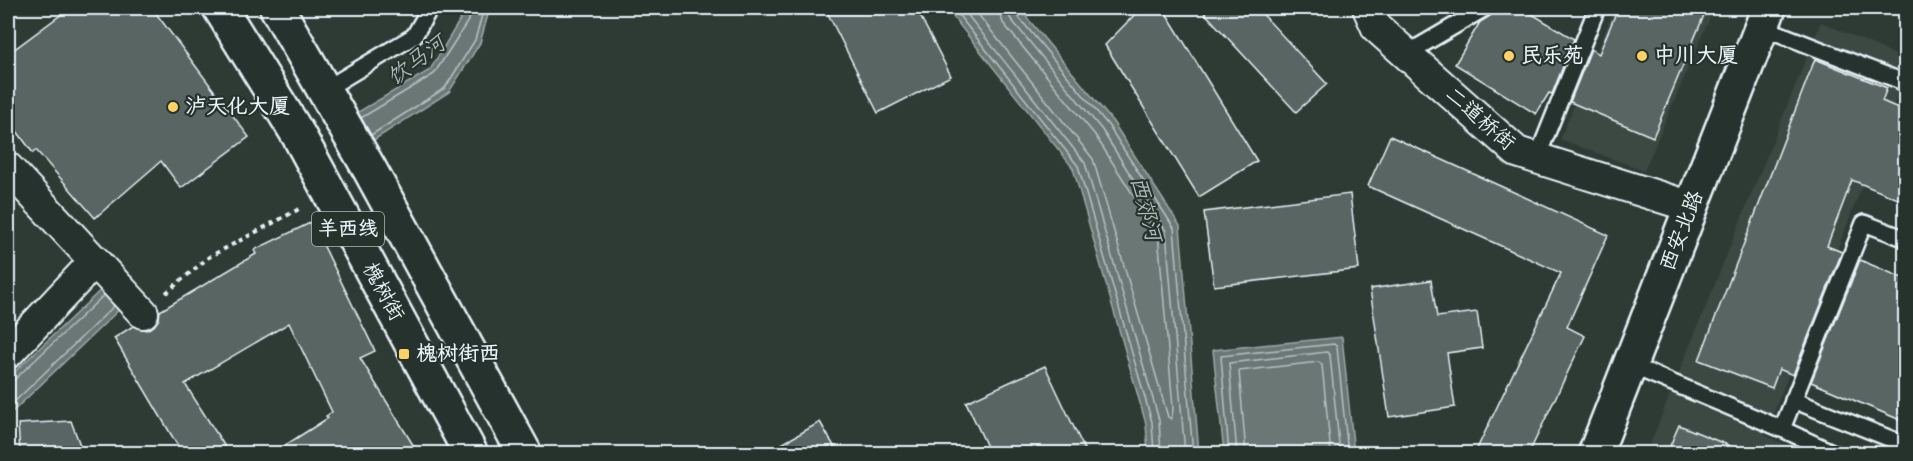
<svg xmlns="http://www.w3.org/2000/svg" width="1913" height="461" font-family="Mynerve,'LXGW WenKai TC',sans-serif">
<rect width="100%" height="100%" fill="#2e3b35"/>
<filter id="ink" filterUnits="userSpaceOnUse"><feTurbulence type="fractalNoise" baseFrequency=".0167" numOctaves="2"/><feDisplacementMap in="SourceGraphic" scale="12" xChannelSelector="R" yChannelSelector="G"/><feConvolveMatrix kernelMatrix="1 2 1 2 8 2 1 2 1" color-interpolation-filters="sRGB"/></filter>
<g filter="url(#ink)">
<g fill="#3b4843">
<polygon points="1615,8 1714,8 1644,171 1560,139"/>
<polygon points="1821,22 1905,59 1905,76 1765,435 1802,453 1646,454"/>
</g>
<g fill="#6b7775" stroke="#9da8a9" stroke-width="1.5">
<polygon points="467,8 490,8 480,43 449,92 366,145 348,118 430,70"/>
<polygon points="946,8 1019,8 1113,122 1180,226 1199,453 1148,453 1146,424 1073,168"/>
<polygon points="108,283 125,304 8,416 8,378"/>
<polygon points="1342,337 1354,453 1224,453 1213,350"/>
</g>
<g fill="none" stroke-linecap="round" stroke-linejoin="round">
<g stroke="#b6c0c4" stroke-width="1.5">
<polyline points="953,8 1078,166 1152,422 1154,454"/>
<polyline points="962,8 1085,163 1159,420 1161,454"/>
<polyline points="973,8 1093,159 1168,417 1172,419 1173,407 1158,234 1095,135 1003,23 998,8"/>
<polyline points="1007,8 1010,18 1102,130 1166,231 1185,454"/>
<polyline points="1015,8 1016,14 1108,125 1174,228 1193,454"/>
<polyline points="361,118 434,74 471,16 473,8"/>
<polyline points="371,135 445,88 475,40 484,8"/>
<polyline points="8,382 14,380 104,295"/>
<polyline points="8,408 114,306"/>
<polyline points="1229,454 1221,356 1334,344 1337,347 1348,454"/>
<polyline points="1237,454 1229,363 1327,352 1330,355 1340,454"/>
<polyline points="1246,454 1239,371 1319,362 1322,365 1331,454"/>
</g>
</g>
<g fill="#596563" stroke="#e8f1f8" stroke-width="1.5">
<polygon points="70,8 152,8 249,137 181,188 161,161 95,218 36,150 33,153 8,119 8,54"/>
<polygon points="825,8 916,8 951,76 878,113"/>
<polygon points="1141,8 1163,8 1257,161 1199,197 1105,45"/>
<polygon points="1200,8 1257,8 1327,84 1296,112"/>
<polygon points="1495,8 1522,8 1574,39 1552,94 1549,93 1536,114 1455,64 1480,22 1490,16"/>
<polygon points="1618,8 1707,8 1653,137 1570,102 1591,49 1599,54"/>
<polygon points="1815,59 1887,88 1882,101 1905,111 1905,202 1852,180 1827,246 1842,252 1793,375 1779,369 1772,388 1699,360"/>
<polygon points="1390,136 1608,235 1567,327 1585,336 1529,453 1475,453 1561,273 1368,186"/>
<polygon points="1350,194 1359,269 1214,286 1204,212"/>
<polygon points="312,222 375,351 360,358 418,453 273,453 328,418 326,416 332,412 289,323 185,384 229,453 182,453 114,338 133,326 146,330 154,326 159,319 160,311 256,254 254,250"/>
<polygon points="1860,260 1905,279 1905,422 1811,382"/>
<polygon points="1431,280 1437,317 1477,312 1482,348 1447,353 1455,407 1389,417 1370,289"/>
<polygon points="1045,366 1086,453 990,453 966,402"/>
<polygon points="71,421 83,453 20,453 18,424"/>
<polygon points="820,422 838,453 766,453"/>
<polygon points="1679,425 1747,453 1667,453"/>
</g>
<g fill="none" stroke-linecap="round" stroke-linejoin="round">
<defs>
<g id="lane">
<polyline points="1762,27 1906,83"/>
<polyline points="1406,54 1485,8"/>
<polyline points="324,90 414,36 430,8"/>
<polyline points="1537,158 1597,8"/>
<polyline points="1630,365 1782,429 1864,223 1906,239"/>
<polyline points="1793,400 1906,445"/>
<polyline points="1782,429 1836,454"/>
</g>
<g id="street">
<polyline points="1368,8 1377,28 1517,152 1692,207"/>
<polyline points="8,168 143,313"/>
<polyline points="8,353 95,261"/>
</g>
<polyline id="secondary" points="1595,454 1769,8"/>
<g id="primary">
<polyline points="220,8 299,136 471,454"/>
<polyline points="277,8 370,170 525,454"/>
</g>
</defs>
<use href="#lane" stroke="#e8f1f8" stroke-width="20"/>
<use href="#street" stroke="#e8f1f8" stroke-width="34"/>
<use href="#secondary" stroke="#e8f1f8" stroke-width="38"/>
<use href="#primary" stroke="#e8f1f8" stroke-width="38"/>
<polyline stroke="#e8f1f8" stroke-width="4" stroke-dasharray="4.5 4.5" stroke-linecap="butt" points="166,293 209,257 301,208"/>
<use href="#lane" stroke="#26332d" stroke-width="15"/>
<use href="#street" stroke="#26332d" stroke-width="30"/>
<use href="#secondary" stroke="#26332d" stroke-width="33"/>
<use href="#primary" stroke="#26332d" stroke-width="33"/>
</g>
</g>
<g fill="#ffd166" stroke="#26332d" stroke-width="2">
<circle cx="1509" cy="56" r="6"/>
<circle cx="1642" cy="56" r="6"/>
<circle cx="173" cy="107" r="6"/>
<rect x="398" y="348" width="12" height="12" rx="3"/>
</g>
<g text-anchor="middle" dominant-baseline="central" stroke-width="4.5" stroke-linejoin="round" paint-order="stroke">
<rect fill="#26332d" stroke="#aeb8bb" stroke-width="1.5" x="312" y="212" width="72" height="34" rx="4.5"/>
<g font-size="20" font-weight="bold" fill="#e8f1f8">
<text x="348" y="229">羊西线</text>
</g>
<g font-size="21" font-weight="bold" fill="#e8f1f8" stroke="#26332d" text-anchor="start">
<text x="1521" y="56">民乐苑</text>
<text x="1654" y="56">中川大厦</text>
<text x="185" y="107">泸天化大厦</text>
<text x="416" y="354">槐树街西</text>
</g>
<g font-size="21" fill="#e8f1f8" stroke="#26332d">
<text transform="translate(1480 119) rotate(41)">二道桥街</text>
<text transform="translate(1682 231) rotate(-69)">西安北路</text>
<text transform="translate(383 292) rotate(61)">槐树街</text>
</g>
<g font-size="22" font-style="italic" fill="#b0babd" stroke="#26332d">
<text transform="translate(417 61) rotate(-37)">饮马河</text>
<text transform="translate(1145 209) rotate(75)">西郊河</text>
</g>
</g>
<rect width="1913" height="461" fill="none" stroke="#26332d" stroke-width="30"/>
<rect x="15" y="15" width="1883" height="431" fill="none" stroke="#e8f1f8" stroke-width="2" filter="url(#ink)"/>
</svg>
